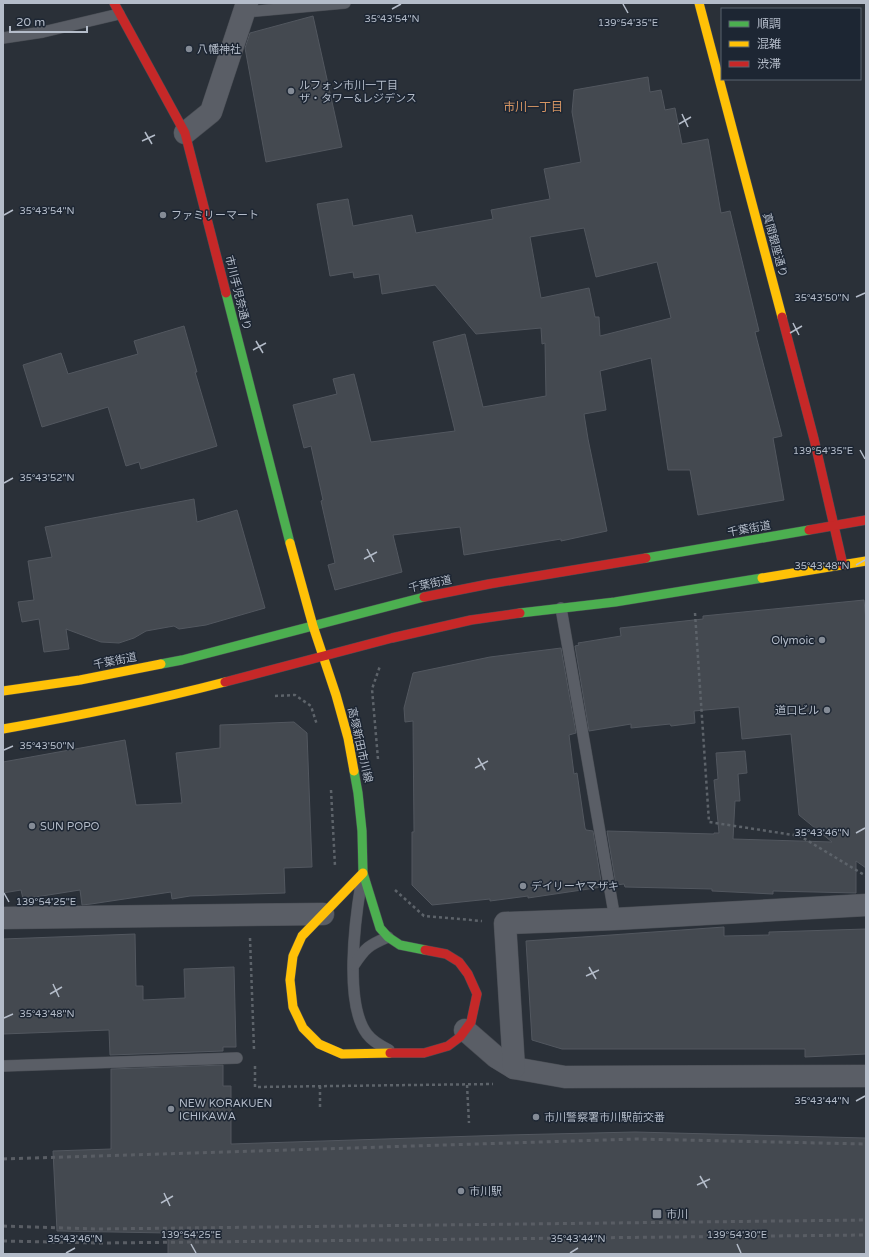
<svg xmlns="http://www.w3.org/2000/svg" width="869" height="1257" font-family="'Varela Round','Noto Sans JP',sans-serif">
<rect width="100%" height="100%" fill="#2a3038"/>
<g fill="#444950" stroke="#52575f" fill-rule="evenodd">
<polygon points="313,16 342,147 266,162 245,48 250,33"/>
<path d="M648,77L650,92L661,90L665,110L675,108L682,144L708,139L721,213L730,211L759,331L755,332L782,436L773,438L784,500L698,515L690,470H668L651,358L600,371L606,410L584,414L588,439L607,531L561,541V539L464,555L460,527L393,535L402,572L335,590L328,565L335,563L321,501L323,500L311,446L304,448L293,405L337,394L333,379L354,374L371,442L455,431L433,342L465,334L483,407L546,396L545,343L542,344L541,328L476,334L435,285L382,294L379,274L354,278L353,272L330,276L317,204L348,199L353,226L412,215L416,233L493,219L491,210L550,199L544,169L581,162L572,112L574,90ZM584,228L596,277L657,262L671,318L600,336L599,317H595L589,288L541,298L530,237Z"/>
<polygon points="184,326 197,372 195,372 217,446 141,469 139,462 126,466 108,407 42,427 23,365 61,353 68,374 138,354 134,341"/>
<polygon points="194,499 197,522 237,510 265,608 206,625 179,629 174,626 146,631 134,638 119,643 101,642 66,629 69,649 44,652 39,619 22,622 18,602 34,600 28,561 52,557 45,527"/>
<polygon points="864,600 866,621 866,868 856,861 856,893 773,891 773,894 712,891 712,889 625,887 624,884 616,885 607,831 714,834 714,833 719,833 714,780 718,779 716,753 745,751 747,773 738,774 740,801 735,801 733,839 832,842 799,815 791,734 742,739 739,707 694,711 695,723 671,726 670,724 631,728 631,724 589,731 575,646 579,645 578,643 621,636 620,628 703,619 703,616"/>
<polygon points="561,648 576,733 569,735 574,774 577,773 585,828 586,830 593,831 602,887 528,898 528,896 490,901 490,899 432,905 412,885 412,832 414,832 413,721 405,722 404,708 413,673 490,657"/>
<polygon points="294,722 307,733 312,867 284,868 285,893 190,896 172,899 171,892 91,904 82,905 80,890 23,899 21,890 3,893 3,762 125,740 136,805 182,803 176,753 220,748 220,725"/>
<polygon points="724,927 724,936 769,935 769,932 866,929 866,1054 805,1057 805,1049 562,1049 532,1040 526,941"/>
<polygon points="135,934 136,986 143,986 143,1000 185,998 184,969 234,967 236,1047 223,1047 223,1051 110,1055 109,1030 3,1034 3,939"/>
<polygon points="223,1065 223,1086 231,1086 231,1144 507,1135 635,1132 866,1138 866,1254 168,1254 168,1233 57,1231 53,1151 111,1149 111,1069"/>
</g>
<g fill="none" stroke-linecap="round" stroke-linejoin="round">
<defs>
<g id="lane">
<polyline points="245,12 345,3"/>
<polyline points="3,38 43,32 119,14"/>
<polyline points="561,608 615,919"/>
<path d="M361,884C355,920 344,1004 367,1034C372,1041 381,1046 389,1050"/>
<path d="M354,965C365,948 369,945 388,937"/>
<polyline points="3,1066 237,1058"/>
</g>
<g id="street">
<polyline points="185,133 211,112 247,3"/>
<polyline points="3,918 323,914"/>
<polyline points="465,1030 496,1057 514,1068 565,1077 866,1076"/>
<polyline points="514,1068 505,923 615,919 866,905"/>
</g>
<g id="fast">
<polyline points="226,293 290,543"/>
<polyline points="646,558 809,530"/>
<polyline points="520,613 615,602 762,578"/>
<polyline points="161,664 182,660 424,597"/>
<polyline points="354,771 358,793 362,831 363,873 380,928 388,937 400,945 425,950"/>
</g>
<g id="slow">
<polyline points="699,3 782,317"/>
<polyline points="290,543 313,626 336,695 348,738 354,771"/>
<polyline points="762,578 866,561"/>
<polyline points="3,691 80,680 161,664"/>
<path d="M3,729C78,716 152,701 225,682"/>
<polyline points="363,873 302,936 293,956 290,980 293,1007 303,1028 319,1044 342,1054 390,1053"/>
</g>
<g id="jam">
<polyline points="114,3 185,133 226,293"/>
<polyline points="782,317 814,439 843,565"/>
<polyline points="809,530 866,520"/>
<polyline points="424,597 489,584 646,558"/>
<polyline points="225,682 392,638 471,620 520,613"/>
<polyline points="390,1053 424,1053 448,1046 460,1037 471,1022 477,994 468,974 459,962 446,954 425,950"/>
</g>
</defs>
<use href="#lane" stroke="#484c53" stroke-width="12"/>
<use href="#street" stroke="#484c53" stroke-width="23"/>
<use href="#fast" stroke="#484c53" stroke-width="10"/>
<use href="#slow" stroke="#484c53" stroke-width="10"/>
<use href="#jam" stroke="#484c53" stroke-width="10"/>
<g stroke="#5d636a" stroke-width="2.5" stroke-dasharray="3 3" stroke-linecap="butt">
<polyline points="695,613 709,822 800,836 866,876"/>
<polyline points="275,696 295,695 311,706 317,725"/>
<polyline points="378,759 372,689 380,666"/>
<polyline points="331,790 335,866"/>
<polyline points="395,890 424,916 482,921"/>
<polyline points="250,938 254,1049"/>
<polyline points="255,1066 255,1087 493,1084"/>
<polyline points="467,1085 469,1123"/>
<polyline points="320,1086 320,1110"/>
</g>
<use href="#lane" stroke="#5a5e66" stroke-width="11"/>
<use href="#street" stroke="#5a5e66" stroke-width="22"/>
<use href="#fast" stroke="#4caf50" stroke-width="9"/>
<use href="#slow" stroke="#ffc107" stroke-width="9"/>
<use href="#jam" stroke="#c62828" stroke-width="9"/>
<g stroke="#595d64" stroke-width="3" stroke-dasharray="4 4" stroke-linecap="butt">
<polyline points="3,1159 636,1139 866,1144"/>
<polyline points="3,1226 98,1229 866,1220"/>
<polyline points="3,1241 100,1243 866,1235"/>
</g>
</g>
<path fill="none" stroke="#b4bcc9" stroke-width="1.5" d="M623,4L628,13M392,9L401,4M682,114L688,127M679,124L691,117M145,132L152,144M142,141L155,135M4,215L13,210M856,297L865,293M793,323L799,335M790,333L802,326M256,341L263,353M253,350L266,343M860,450L865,459M4,483L13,478M367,549L374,562M364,559L377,552M856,565L865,560M4,750L13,746M478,758L485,770M475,768L488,761M856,833L865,828M4,893L9,902M589,967L596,979M586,976L599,970M53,984L59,997M50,994L62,987M4,1018L13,1014M856,1101L865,1096M700,1176L707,1188M697,1185L710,1179M164,1193L170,1206M161,1203L173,1196M191,1244L196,1253M737,1244L741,1253M66,1253L75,1248M570,1253L578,1248"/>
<g fill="#848b96" stroke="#1d2633" stroke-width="1.5">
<circle cx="189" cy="49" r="4"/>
<circle cx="291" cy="91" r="4"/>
<circle cx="163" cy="215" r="4"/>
<circle cx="822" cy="640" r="4"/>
<circle cx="827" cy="710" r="4"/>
<circle cx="32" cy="826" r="4"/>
<circle cx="523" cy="886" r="4"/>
<circle cx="171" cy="1109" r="4"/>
<circle cx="536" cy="1117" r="4"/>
<circle cx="461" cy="1191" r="4"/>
<rect x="652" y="1209" width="10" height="10" rx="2"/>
</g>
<g text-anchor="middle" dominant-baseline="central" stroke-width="3" stroke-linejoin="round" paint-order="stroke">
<g font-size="11" fill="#b4bcc9" stroke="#1d2633" text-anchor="start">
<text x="197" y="49">八幡神社</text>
<text x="299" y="85">ルフォン市川一丁目<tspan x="299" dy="13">ザ・タワー&amp;レジデンス</tspan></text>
<text x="171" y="215">ファミリーマート</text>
<text x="814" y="640" text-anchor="end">Olymoic</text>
<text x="819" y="710" text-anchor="end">道口ビル</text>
<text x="40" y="826">SUN POPO</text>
<text x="531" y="886">デイリーヤマザキ</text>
<text x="179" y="1103">NEW KORAKUEN<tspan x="179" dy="13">ICHIKAWA</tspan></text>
<text x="544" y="1117">市川警察署市川駅前交番</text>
<text x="469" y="1191">市川駅</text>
<text x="666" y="1214">市川</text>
</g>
<g font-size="11" fill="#b4bcc9" stroke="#1d2633">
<text transform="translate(775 245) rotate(75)">真間銀座通り</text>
<text transform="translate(238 293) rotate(76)">市川手児奈通り</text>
<text transform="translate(749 529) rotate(-10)">千葉街道</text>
<text transform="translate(430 584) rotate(-12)">千葉街道</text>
<text transform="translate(115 661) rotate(-11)">千葉街道</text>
<text transform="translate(360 745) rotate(77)">高塚新田市川線</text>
</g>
<g font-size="12" fill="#d59563" stroke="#1d2633">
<text x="533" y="107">市川一丁目</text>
</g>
</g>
<g font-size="10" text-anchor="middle" fill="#b4bcc9" stroke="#1d2633" stroke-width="3" stroke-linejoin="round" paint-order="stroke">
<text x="392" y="22">35°43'54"N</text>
<text x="628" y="26">139°54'35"E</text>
<text x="47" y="214">35°43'54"N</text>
<text x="822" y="301">35°43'50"N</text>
<text x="823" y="454">139°54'35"E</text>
<text x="47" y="481">35°43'52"N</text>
<text x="822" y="569">35°43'48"N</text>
<text x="47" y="749">35°43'50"N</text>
<text x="822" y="836">35°43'46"N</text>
<text x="46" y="905">139°54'25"E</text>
<text x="47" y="1017">35°43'48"N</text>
<text x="822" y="1104">35°43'44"N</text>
<text x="191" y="1238">139°54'25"E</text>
<text x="737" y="1238">139°54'30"E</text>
<text x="75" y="1242">35°43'46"N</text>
<text x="578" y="1242">35°43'44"N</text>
</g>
<rect width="869" height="1257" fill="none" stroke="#b4bcc9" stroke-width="8"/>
<rect x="721" y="8" width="140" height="72" fill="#1d2633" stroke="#59626f"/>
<rect x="729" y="21" width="20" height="6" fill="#4caf50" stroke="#59626f"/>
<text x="757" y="28" font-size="12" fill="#b4bcc9">順調</text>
<rect x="729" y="41" width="20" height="6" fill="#ffc107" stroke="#59626f"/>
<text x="757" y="48" font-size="12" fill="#b4bcc9">混雑</text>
<rect x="729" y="61" width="20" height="6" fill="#c62828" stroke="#59626f"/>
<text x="757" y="68" font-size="12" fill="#b4bcc9">渋滞</text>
<path d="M10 26v6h77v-6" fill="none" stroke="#b4bcc9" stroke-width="2"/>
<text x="16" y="26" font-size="12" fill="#b4bcc9" stroke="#1d2633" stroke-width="3" paint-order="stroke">20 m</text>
</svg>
